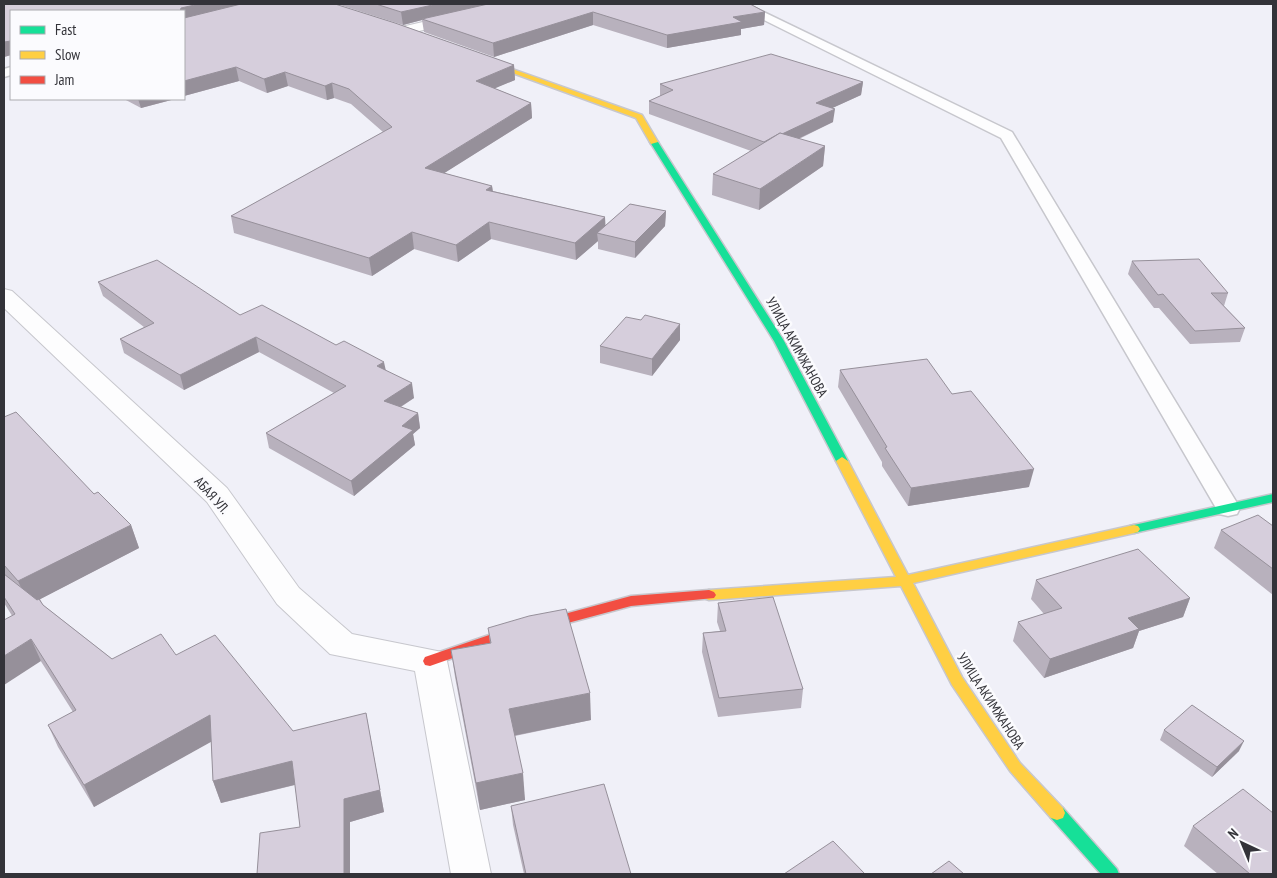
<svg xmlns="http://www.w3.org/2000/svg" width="1277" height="878" font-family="'PT Sans Narrow',sans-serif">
<rect width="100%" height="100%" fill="#f0f0f8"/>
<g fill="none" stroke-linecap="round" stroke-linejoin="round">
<defs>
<g id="lane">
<polygon points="732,4 747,4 1012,132 1240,508 1237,514 1228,516 1219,514 1216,508 1001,138"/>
<polygon points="11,67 11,75 4,77 4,69"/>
</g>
<g id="street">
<polygon points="500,4 524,4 522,7 402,35 397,34 395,31 397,28"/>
<polygon points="4,289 12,291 227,488 299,588 352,634 442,652 447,661 491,874 451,874 415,671 330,654 277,604 207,502 4,308"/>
</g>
<g id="fast">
<polygon points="651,140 658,142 784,341 848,461 846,464 838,464 836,461 774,341 650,142"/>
<polygon points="1273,494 1273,502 1134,533 1130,532 1128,529 1130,526 1134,525"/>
<polygon points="1057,806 1063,808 1117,869 1119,874 1101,874 1051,818 1049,813 1051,808"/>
</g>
<g id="slow">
<polygon points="477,58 481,58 642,115 658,142 651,144 636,118 477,60"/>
<polygon points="842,457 848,461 908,575 1134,525 1138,526 1140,529 1138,532 1134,533 913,583 962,677 1020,763 1063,808 1065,813 1063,818 1057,820 1051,818 1010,771 952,685 901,586 709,600 704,598 702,595 704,592 709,590 896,577 836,461"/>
</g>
<polygon id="jam" points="709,590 714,592 716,595 714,598 631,606 501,641 430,666 425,665 423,661 425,657 498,632 631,596"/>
</defs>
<use href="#lane" stroke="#c7c7cd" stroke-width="3"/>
<use href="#street" stroke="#c7c7cd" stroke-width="2"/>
<use href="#fast" stroke="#c7c7cd" stroke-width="3"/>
<use href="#slow" stroke="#c7c7cd" stroke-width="3"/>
<use href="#jam" stroke="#c7c7cd" stroke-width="3"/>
<use href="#lane" fill="#fdfdfe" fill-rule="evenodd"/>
<use href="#street" fill="#fdfdfe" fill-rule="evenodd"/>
<use href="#fast" fill="#16e098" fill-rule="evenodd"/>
<use href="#slow" fill="#ffcf43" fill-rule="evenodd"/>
<use href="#jam" fill="#f24e42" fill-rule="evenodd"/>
</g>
<g fill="#b8b1bd">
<polygon points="4,4 335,4 395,23 514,65 515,80 494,88 531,103 532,118 444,173 492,186 493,191 605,217 605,226 630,204 666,211 665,226 635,258 598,249 598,241 576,260 491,239 458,262 414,249 372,276 234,233 231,216 383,132 351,104 334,98 327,100 288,86 267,93 239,81 184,96 184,11 11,11 11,55 4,57"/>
<polygon points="337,4 750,4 765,12 764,25 741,29 741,35 667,48 593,25 494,57 424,32 422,20 403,25"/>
<polygon points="863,82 861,95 832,108 833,122 799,139 825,146 823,166 759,210 712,195 713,174 751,151 649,114 649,101 660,96 660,84"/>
<polygon points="124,99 175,99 141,108"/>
<polygon points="1132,261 1228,293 1224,306 1245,328 1240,342 1190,344 1159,308 1154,308 1128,274"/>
<polygon points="98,282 240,315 386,370 414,398 401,407 418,413 420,428 413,434 415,445 354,496 269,448 266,433 334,393 259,352 184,390 124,353 120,339 144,327 103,296"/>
<polygon points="680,340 652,376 600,363 600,346"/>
<polygon points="840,370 952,394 1029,487 908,506 882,466 882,462 838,387"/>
<polygon points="4,417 131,525 139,548 40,599 43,605 112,659 176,655 293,731 370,735 384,812 350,822 350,874 257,874 300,827 295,785 221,803 213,781 211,741 94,807 58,747 48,725 73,712 4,603"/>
<polygon points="1273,526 1273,595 1214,548 1221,530"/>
<polygon points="1036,580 1190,598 1183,617 1139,631 1133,648 1044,678 1013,641 1018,622 1044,614 1031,599"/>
<polygon points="718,603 803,689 801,708 718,717 702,652 703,633 720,631 717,622"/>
<polygon points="488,628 591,720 515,736 525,800 480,810 455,677 451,650 490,643"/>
<polygon points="1164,730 1239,751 1212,777 1160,740"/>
<polygon points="511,806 631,874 524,874 513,825"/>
<polygon points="1193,826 1273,874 1218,874 1184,846"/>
</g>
<g fill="#96909a">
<polygon points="199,4 252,4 184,21 184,11 180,11 181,8"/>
<polygon points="437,4 493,4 422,19 422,20 403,25 401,12"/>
<polygon points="593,12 593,25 494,57 493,43"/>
<polygon points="765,12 764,25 741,29 741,35 667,48 667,35 733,17"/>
<polygon points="11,41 11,55 4,57 4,42"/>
<polygon points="514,65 515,80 477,96 476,81"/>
<polygon points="236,67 239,81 184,96 184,81"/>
<polygon points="285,72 288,86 267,93 264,79"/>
<polygon points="863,82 861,95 815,116 816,103"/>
<polygon points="332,83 334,98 327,100 325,86"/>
<polygon points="138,99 175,99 141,108"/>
<polygon points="531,103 532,118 427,184 425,168"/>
<polygon points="835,109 833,122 764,155 764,142"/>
<polygon points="825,146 823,166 759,210 760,189"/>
<polygon points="492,186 494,202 486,190"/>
<polygon points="666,211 665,226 635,258 635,242"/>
<polygon points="605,217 606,234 597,233 598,241 576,260 575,243"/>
<polygon points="489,222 491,239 458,262 456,245"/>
<polygon points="412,232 414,249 372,276 369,258"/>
<polygon points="680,324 680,340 652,376 652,359"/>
<polygon points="256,337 259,352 184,390 180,375"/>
<polygon points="384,362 387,376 377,366"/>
<polygon points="412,383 414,398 386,416 384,401"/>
<polygon points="418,413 420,428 413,434 415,445 354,496 351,481 402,426"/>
<polygon points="1034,469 1029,487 908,506 911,488"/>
<polygon points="131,525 139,548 29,605 18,581"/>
<polygon points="1190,598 1183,617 1139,631 1133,648 1044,678 1050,659 1128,618"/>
<polygon points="31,639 41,661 4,685 4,656"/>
<polygon points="590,693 591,720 512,736 509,709"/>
<polygon points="366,713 384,812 350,822 350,874 344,874 344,799"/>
<polygon points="210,715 218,738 94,807 84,785"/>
<polygon points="1244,741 1239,751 1212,777 1217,767"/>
<polygon points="292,761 298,784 221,803 213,781"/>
<polygon points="523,773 525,800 480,810 476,783"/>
</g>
<g fill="#d6cedc" stroke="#96909a">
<polygon points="4,4 199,4 181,8 180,11 11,11 11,41 4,42"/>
<polygon points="241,4 335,4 395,23 514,65 476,81 531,103 425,168 492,186 486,190 605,217 575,243 489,222 456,245 412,232 369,258 231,216 392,127 349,89 332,83 325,86 285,72 264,79 236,67 184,81 184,18"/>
<polygon points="376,4 437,4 401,12"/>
<polygon points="488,4 750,4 765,12 733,17 742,22 667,35 593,12 493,43 422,19"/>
<polygon points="771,54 863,82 816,103 835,109 782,134 780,133 764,142 649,101 673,90 660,84"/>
<polygon points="780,133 825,146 760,189 713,174"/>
<polygon points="630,204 666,211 635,242 597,233"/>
<polygon points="1199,259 1228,293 1211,293 1245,328 1195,331 1163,294 1158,295 1132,261"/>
<polygon points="157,260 240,315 262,305 336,345 344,341 384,362 377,366 412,383 384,401 418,413 402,426 413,430 351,481 266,433 346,386 256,337 180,375 120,339 154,323 98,282"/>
<polygon points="645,315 680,324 652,359 600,346 626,317 641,320"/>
<polygon points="927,359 952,394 971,391 1034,469 911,488 885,448 887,447 840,370"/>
<polygon points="16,412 94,494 98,492 131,525 18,581 4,565 4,417"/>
<polygon points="1258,515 1273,526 1273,569 1221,530"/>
<polygon points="1138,549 1190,598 1128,618 1139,629 1050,659 1018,622 1062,608 1036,580"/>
<polygon points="4,574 37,600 39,599 43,605 112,659 161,634 176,655 215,635 293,731 366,713 380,790 344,799 344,874 257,874 260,833 300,827 292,761 213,781 210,715 84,785 48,725 76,710 31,639 4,656 4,620 15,614 4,597"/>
<polygon points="773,597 803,689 719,698 703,633 726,631 718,603"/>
<polygon points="566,609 590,693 509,709 523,773 476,783 451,650 491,643 488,628 529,616"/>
<polygon points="1192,705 1244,741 1217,767 1164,730"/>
<polygon points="604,784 631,874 526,874 511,806"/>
<polygon points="1243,789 1273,813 1273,874 1250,874 1193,826"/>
<polygon points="833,841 865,874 784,874"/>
<polygon points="949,861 964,874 931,874"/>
</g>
<g text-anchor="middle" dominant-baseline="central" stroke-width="5" stroke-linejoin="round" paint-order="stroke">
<g font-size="14" fill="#333339" stroke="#fbfbfe">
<text transform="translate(797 347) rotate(61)">УЛИЦА АКИМЖАНОВА</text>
<text transform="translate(212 495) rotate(48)">АБАЯ УЛ.</text>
<text transform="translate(991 701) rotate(57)">УЛИЦА АКИМЖАНОВА</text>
</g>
</g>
<rect width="1277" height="878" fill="none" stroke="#333339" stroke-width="10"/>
<rect x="10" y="10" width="175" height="90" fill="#fbfbfe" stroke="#ababaf"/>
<rect x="20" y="26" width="25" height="8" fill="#16e098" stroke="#ababaf"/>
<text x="55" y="35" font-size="15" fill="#333339">Fast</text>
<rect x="20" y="51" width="25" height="8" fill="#ffcf43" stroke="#ababaf"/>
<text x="55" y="60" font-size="15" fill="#333339">Slow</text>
<rect x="20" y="76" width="25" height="8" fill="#f24e42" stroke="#ababaf"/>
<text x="55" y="85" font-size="15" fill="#333339">Jam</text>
<g transform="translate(1242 843) rotate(316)" stroke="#fbfbfe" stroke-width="4" paint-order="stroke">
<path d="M0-4L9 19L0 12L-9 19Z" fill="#333339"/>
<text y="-8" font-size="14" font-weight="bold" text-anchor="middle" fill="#333339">N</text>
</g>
</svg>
